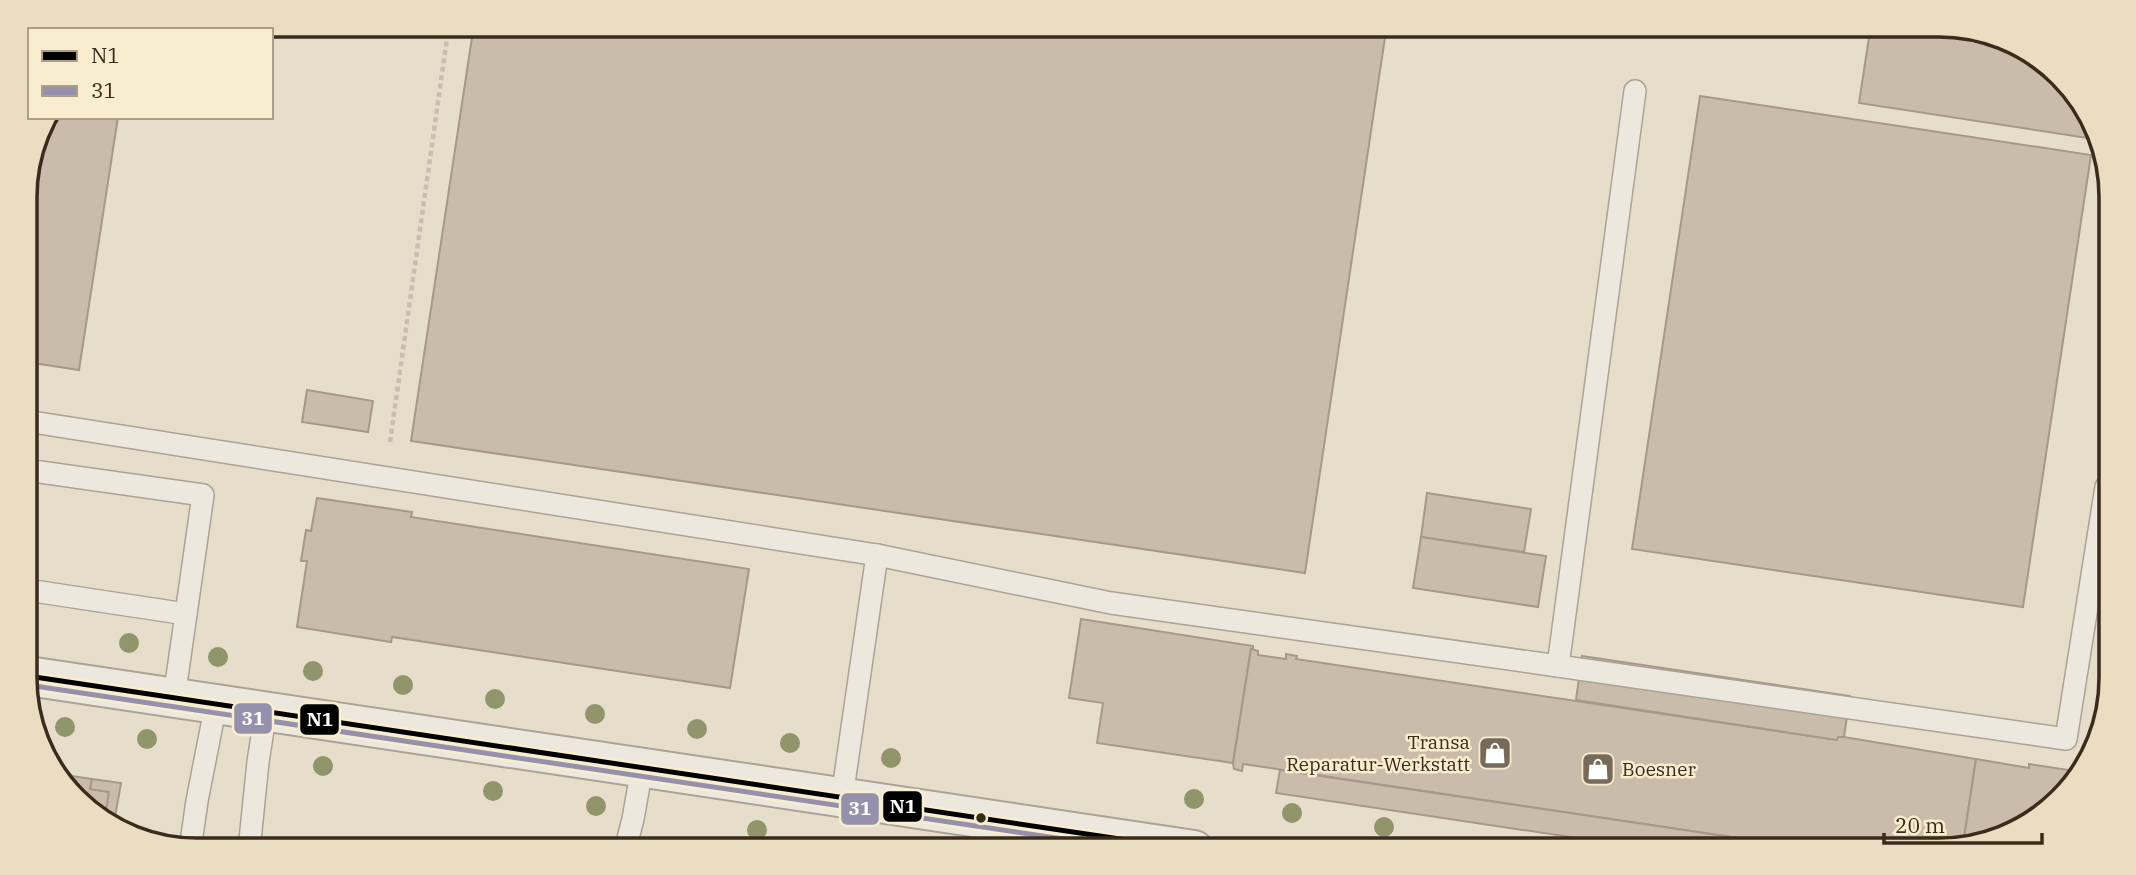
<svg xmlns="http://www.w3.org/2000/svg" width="2136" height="875" font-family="'IBM Plex Serif',serif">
<rect width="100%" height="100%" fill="#e6deca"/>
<g fill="#cabcaa" stroke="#a69989" stroke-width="2">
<polygon points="474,24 1387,24 1305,573 411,441"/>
<polygon points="1871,24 1939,24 1995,34 2069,84 2094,139 1859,103"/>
<polygon points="1700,96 2091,155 2023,607 1632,549"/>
<polygon points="45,117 118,117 79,370 26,362 25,185"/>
<polygon points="307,390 373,401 368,432 302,422"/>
<polygon points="1427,493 1531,509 1524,552 1421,537"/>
<polygon points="317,498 412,512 411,517 749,569 730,688 392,637 391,642 297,627 307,561 301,561 306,530 311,531"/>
<polygon points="1421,537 1546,556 1538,607 1413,588"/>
<polygon points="1081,619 1253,646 1253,650 1251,649 1233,763 1097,743 1103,703 1069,698"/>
<polygon points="1251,649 1258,651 1258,655 1286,659 1286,654 1297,656 1296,659 1837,740 1838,737 1844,737 1976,759 1963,845 1950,850 1818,850 1243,764 1242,771 1234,769 1233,763"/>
<polygon points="1582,656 1850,696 1844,737 1838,737 1837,740 1576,700"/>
<polygon points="1976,759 2029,768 2029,764 2075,771 2044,815 1963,845"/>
<polygon points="1280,770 1818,850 1657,850 1276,793"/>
<polygon points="59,774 92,779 90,789 109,792 105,817 67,791"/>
<polygon points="92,779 121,783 114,823 105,817 109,792 90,789"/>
<polygon points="308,843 358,850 307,850"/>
</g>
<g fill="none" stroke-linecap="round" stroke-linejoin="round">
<defs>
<g id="service">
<polyline points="26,421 877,555 1111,603 1558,666 1635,91"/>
<polyline points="26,470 203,495 174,698"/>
<polyline points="27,590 186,614"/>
<polyline points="1558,666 2066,739 2106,487"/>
<polyline points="842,797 877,555"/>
<polyline points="190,849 197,801 216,704"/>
<polyline points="249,850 258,762 266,711"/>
<polyline points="625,850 633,819 642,768"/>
</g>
<polyline id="tertiary" points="28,676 1194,850"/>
</defs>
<use href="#service" stroke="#aba394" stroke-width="24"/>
<use href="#tertiary" stroke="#aba394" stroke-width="42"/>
<polyline stroke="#c6bfb3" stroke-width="4.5" stroke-dasharray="5 3.5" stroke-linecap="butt" points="390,442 449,24"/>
<use href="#service" stroke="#ede8dd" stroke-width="21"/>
<use href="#tertiary" stroke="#ede8dd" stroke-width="38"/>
<defs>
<polyline id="bus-1" points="28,676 1194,850"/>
<polyline id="bus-2" points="28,685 1137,850"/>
</defs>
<use href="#bus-1" stroke="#f9edcf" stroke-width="10"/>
<use href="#bus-2" stroke="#f9edcf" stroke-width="10"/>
<use href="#bus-1" stroke="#000" stroke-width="5"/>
<use href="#bus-2" stroke="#9590ac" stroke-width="5"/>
</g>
<g fill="#90956c">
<circle cx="129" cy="643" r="10"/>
<circle cx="218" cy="657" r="10"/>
<circle cx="313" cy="671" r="10"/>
<circle cx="403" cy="685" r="10"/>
<circle cx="495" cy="699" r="10"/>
<circle cx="595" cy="714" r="10"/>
<circle cx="65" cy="727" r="10"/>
<circle cx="697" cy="729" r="10"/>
<circle cx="147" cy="739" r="10"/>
<circle cx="790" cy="743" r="10"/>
<circle cx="891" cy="758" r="10"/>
<circle cx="323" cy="766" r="10"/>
<circle cx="493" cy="791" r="10"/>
<circle cx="1194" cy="799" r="10"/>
<circle cx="596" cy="806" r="10"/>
<circle cx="1292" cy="813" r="10"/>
<circle cx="1384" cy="827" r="10"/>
<circle cx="757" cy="830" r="10"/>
</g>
<defs>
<symbol id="shop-square" viewBox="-11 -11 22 22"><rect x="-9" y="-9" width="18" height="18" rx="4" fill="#766a58" stroke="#f9edcf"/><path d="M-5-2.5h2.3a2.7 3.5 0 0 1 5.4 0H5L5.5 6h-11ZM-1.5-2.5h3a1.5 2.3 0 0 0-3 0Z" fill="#fff"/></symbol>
</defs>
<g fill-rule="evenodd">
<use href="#shop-square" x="1476" y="734" width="38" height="38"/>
<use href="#shop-square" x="1579" y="750" width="38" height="38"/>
</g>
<circle fill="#3a2b1b" stroke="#f9edcf" stroke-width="2.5" cx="981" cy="818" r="6"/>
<g text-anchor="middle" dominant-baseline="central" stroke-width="5" stroke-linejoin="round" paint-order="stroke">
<g font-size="19" fill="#3a2b1b" stroke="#f9edcf" text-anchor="end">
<text x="1470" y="742">Transa<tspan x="1470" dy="22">Reparatur-Werkstatt</tspan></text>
<text x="1622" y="769" text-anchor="start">Boesner</text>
</g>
</g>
<path d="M0 0H2136V875H0ZM197 37H1939A160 160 0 0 1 2099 197V678A160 160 0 0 1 1939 838H197A160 160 0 0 1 37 678V197A160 160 0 0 1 197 37Z" fill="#eaddc1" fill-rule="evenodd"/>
<path fill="none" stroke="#3a2b1b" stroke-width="3.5" d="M197 37H1939A160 160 0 0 1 2099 197V678A160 160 0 0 1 1939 838H197A160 160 0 0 1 37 678V197A160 160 0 0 1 197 37Z"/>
<g stroke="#f9edcf" stroke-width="2.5">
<rect x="233" y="702" width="40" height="33" rx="7" fill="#9590ac"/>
<rect x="299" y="703" width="41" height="33" rx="7" fill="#000"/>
<rect x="882" y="790" width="41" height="33" rx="7" fill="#000"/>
<rect x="840" y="792" width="40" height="34" rx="7" fill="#9590ac"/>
</g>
<g font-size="19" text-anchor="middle" font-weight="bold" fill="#fff">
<text x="253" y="725">31</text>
<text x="320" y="726">N1</text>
<text x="903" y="813">N1</text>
<text x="860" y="815">31</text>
</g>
<rect x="28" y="28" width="245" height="91" fill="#f9edcf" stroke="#ad9f87" stroke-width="2"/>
<rect x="42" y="51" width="35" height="10" fill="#000000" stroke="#ad9f87" stroke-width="2"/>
<text x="91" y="63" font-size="21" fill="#3a2b1b">N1</text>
<rect x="42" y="86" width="35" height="10" fill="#9590ac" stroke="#ad9f87" stroke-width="2"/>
<text x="91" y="98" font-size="21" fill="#3a2b1b">31</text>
<path d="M1884 833v10h158v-10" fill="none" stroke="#3a2b1b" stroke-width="3.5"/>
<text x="1895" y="833" font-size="21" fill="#3a2b1b" stroke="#f9edcf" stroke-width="5" paint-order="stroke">20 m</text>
</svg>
